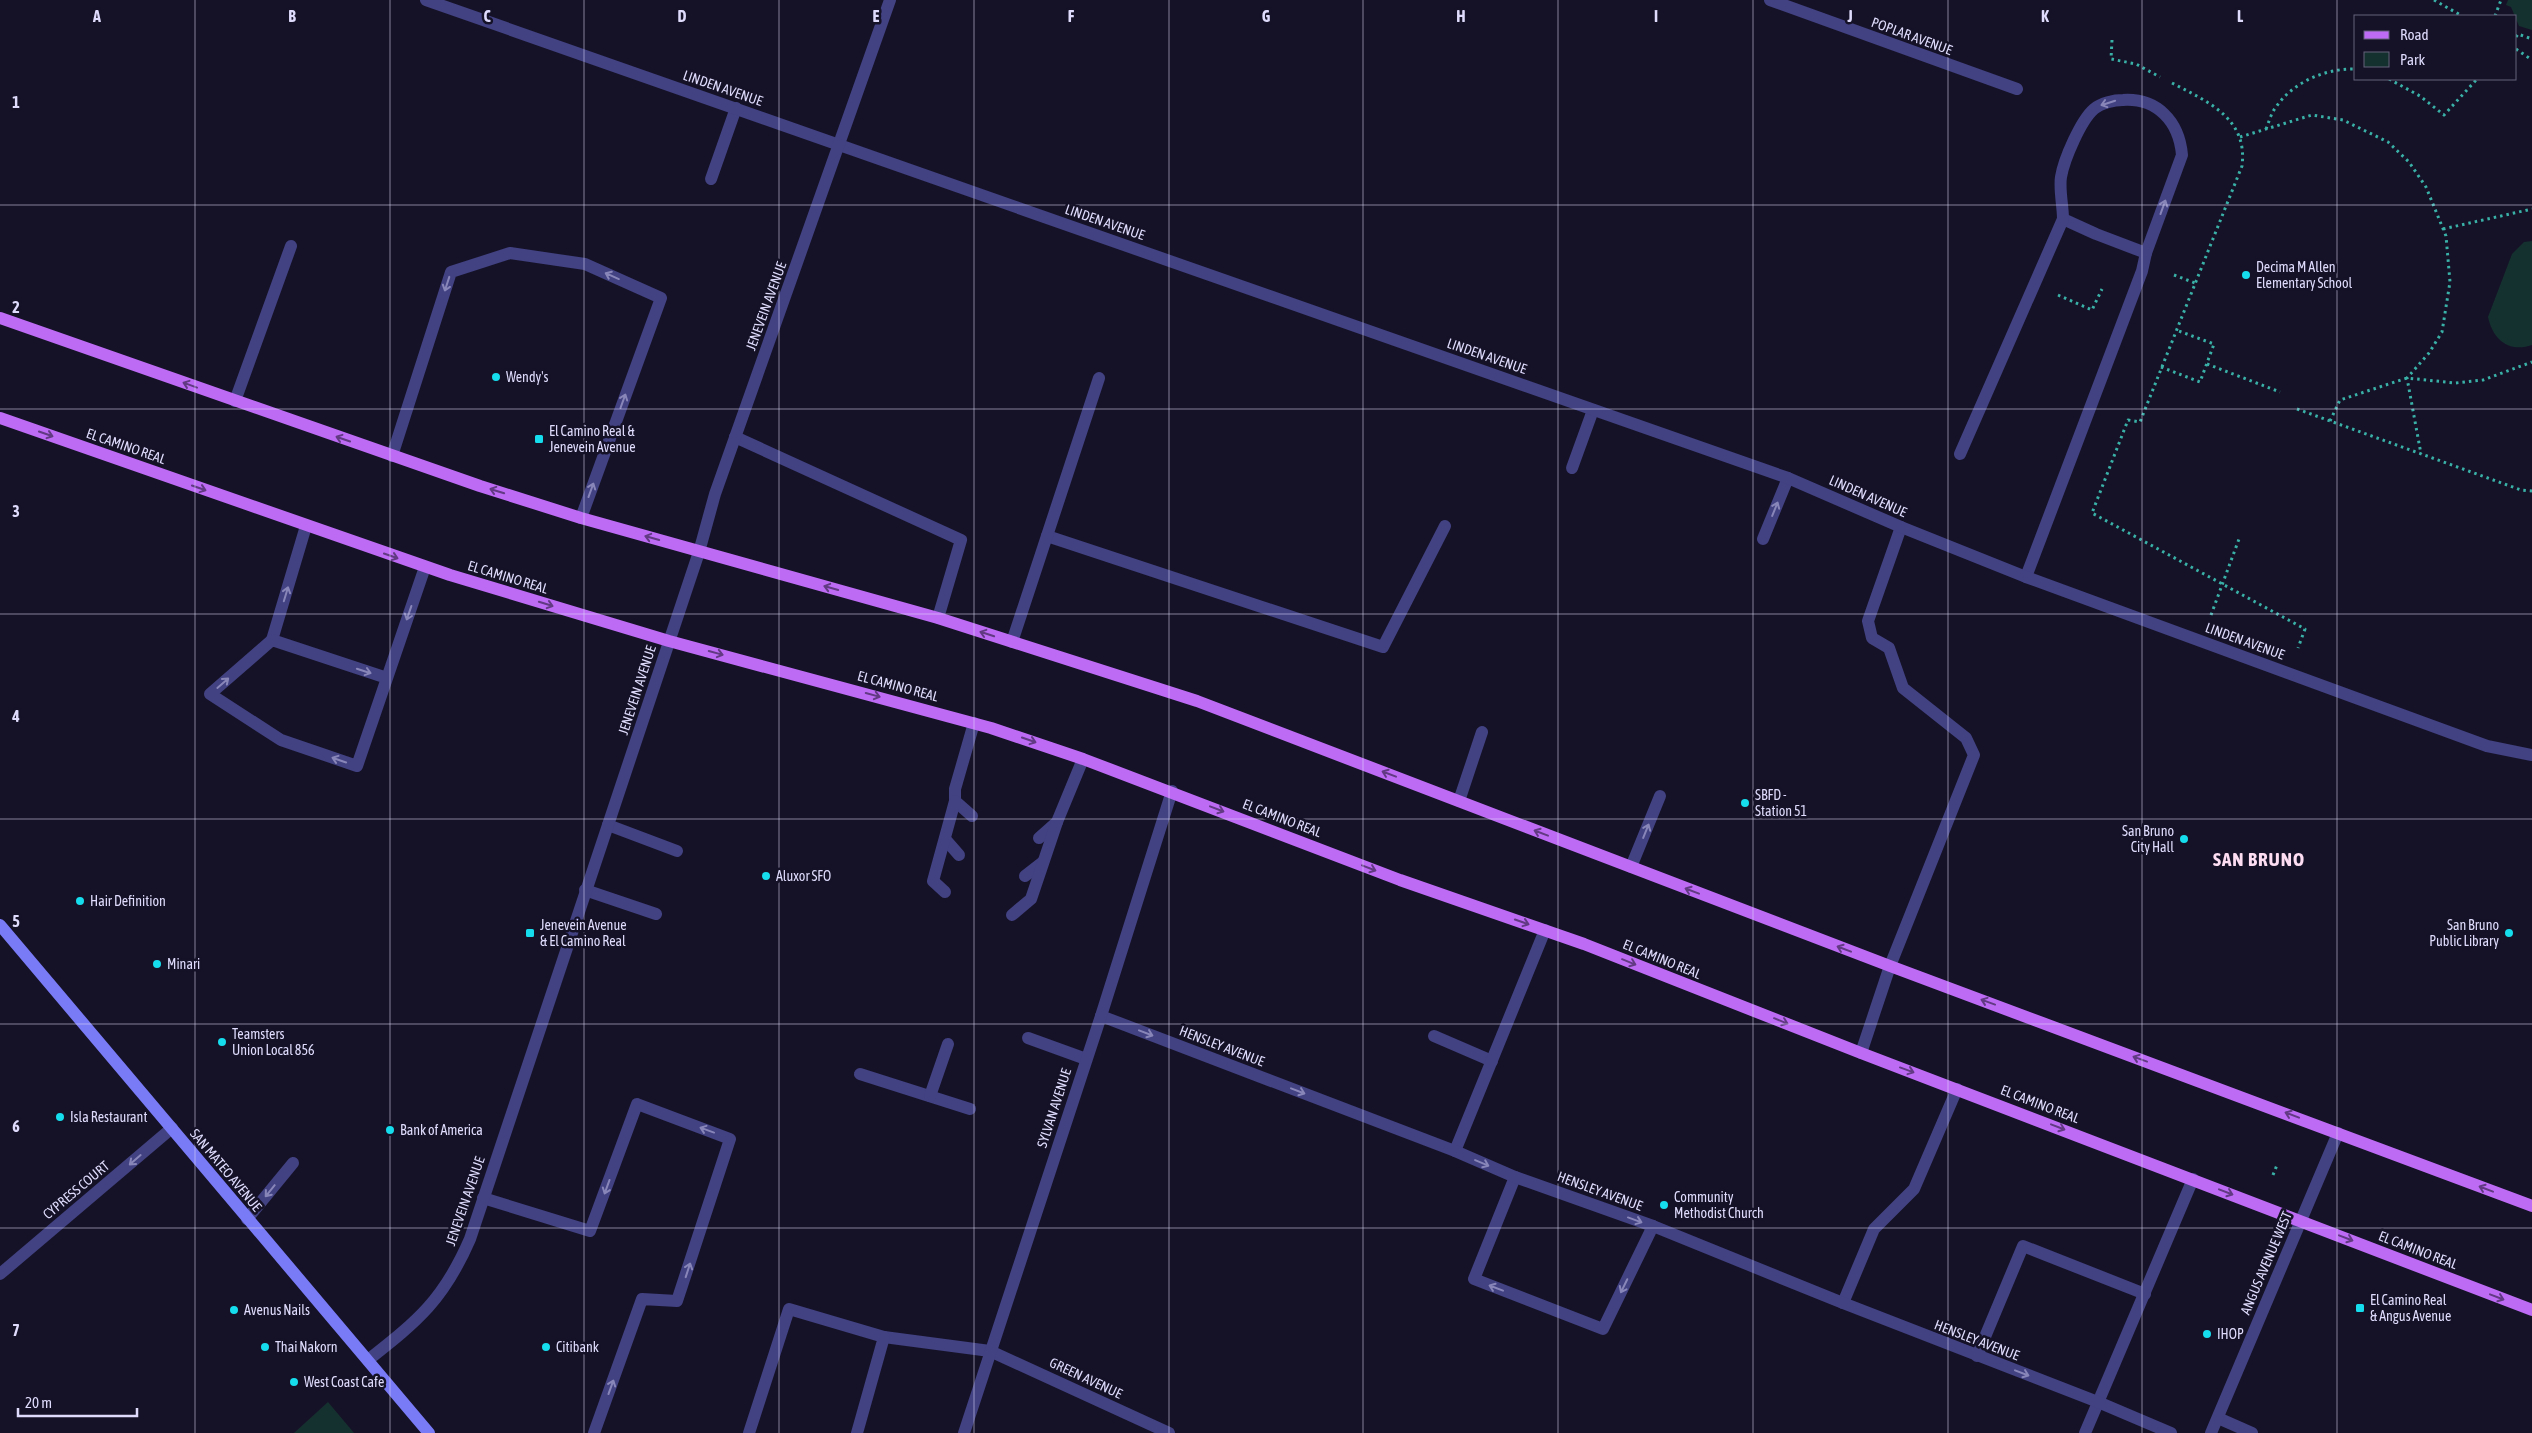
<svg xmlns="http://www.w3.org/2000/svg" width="2532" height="1433" font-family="'Asap Condensed',sans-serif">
<rect width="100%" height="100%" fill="#151227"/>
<g fill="#15312f">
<polygon points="2508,0 2532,0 2532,30 2519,26 2511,7 2506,5"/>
<path d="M2532,241V345C2509,353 2493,340 2488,317L2512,254L2524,242Z"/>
<polygon points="328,1402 354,1433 294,1433"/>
</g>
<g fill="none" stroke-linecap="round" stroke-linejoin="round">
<g stroke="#3ab1a7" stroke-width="3" stroke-dasharray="2.5 4" stroke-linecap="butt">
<polyline points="2434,0 2462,16"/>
<polyline points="2495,16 2501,0"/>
<polyline points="2516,37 2518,34 2532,39"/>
<polyline points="2112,40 2111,59 2136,64 2160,77"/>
<polyline points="2516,49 2532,60"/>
<polyline points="2389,79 2420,96 2444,115 2477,79"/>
<path d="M2172,83C2208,102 2248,118 2242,166L2140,422L2128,420L2092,513L2305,629L2298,648"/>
<path d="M2266,129C2269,122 2271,113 2276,107C2293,82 2326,68 2356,69"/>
<polyline points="2240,137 2312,115 2343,120 2388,142 2409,162 2426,187 2446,236 2450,282 2442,332 2429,353 2407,378 2421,454"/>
<polyline points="2443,229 2532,209"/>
<polyline points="2174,275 2195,283"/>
<polyline points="2058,295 2092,310 2102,289"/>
<polyline points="2207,364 2280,392"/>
<polyline points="2161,367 2200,382 2214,344 2176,330"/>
<polyline points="2297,409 2521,490 2532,491"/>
<polyline points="2330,421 2340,400 2407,378 2455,383 2483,380 2532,362"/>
<polyline points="2211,615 2239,539"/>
<polyline points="2273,1175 2277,1165"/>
</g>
<g stroke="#424182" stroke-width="12">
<polyline points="711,179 736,108"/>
<polyline points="2063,219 2096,234 2146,253"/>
<polyline points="235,401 291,246"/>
<polyline points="735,437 961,540 938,618"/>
<path d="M1960,454L2063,219C2063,206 2059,189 2061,177C2064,159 2081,120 2094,109C2101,103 2114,100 2123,100C2157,98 2179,121 2182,155L2146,253L2142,271L2026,577"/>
<polyline points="392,456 451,272 510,253 585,264 661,298 581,518"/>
<polyline points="1572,468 1593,410"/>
<polyline points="1047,536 1383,647 1445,526"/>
<polyline points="1763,539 1788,478"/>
<polyline points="272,640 306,526"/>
<polyline points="1012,642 1099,378"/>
<polyline points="387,678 272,640 210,694 281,740 357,766 425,567"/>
<polyline points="1459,801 1482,732"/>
<polyline points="972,816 955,801 955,789 974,723"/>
<polyline points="608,825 677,851"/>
<polyline points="1039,838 1057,822 1083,759"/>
<polyline points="945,839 959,855"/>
<polyline points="1631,867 1660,796"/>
<polyline points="1025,876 1043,862"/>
<polyline points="585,890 656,914"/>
<polyline points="945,892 933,881 955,801"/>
<polyline points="1012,915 1031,899 1057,822"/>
<polyline points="1434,1036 1492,1061"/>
<polyline points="1028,1038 1086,1059"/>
<polyline points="1861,1053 1890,966 1974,755 1966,738 1903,688 1889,648 1872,638 1868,621 1901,527"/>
<polyline points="860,1074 970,1109"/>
<polyline points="930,1096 948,1044"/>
<polyline points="1455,1151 1545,930"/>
<polyline points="1515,1177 1474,1279 1603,1329 1653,1226"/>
<polyline points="483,1198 590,1231 637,1104 730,1139 677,1301 642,1299 594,1433"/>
<polyline points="247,1219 293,1163"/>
<polyline points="1843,1303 1874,1229 1914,1189 1957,1089"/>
<polyline points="884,1337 990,1351"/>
<polyline points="1977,1356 2023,1246 2145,1294"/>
<polyline points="749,1433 789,1309 884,1337 857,1433"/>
<polyline points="2085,1433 2193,1179"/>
</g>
<g stroke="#424182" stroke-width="12">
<polyline points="426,0 1788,478 1901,527 2026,577 2487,746 2532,755"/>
<polyline points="1770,0 2017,89"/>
<polyline points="1101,1016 1455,1151 1515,1177 1653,1226 1843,1303 2098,1402 2171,1433"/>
<polyline points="0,1274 172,1128"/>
<polyline points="990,1351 1169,1433"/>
<path d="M368,1360C419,1320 444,1299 470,1239L699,552L715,494L890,0"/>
<polyline points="2218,1418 2252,1433"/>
<polyline points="964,1433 1101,1016 1172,791"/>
<polyline points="2211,1433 2338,1133"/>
</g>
<polyline stroke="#797af5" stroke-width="12" points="0,925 429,1433"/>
<g stroke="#bd6bf4" stroke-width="12">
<polyline points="0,318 480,486 581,518 938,618 1197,701 1890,966 2532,1206"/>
<polyline points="0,418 450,575 669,641 991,728 1083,759 1400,880 1584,944 1861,1053 2532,1310"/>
</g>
</g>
<defs><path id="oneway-shaft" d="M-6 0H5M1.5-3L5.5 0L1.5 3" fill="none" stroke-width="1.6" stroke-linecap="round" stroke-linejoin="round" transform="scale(1.25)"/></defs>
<g stroke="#8886b9">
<use href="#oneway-shaft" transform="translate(2108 103) rotate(162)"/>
<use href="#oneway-shaft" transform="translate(2163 207) rotate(-70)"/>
<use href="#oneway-shaft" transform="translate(612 276) rotate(-156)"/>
<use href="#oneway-shaft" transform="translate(447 284) rotate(108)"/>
<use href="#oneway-shaft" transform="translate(623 401) rotate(-70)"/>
<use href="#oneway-shaft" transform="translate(591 490) rotate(-70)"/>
<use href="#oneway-shaft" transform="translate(1775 509) rotate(-68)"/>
<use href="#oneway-shaft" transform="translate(286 594) rotate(-73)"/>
<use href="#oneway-shaft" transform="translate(409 613) rotate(109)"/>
<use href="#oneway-shaft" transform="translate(364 671) rotate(18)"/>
<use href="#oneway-shaft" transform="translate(223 683) rotate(-41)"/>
<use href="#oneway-shaft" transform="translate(339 760) rotate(-161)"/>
<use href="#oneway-shaft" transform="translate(1646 831) rotate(-68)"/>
<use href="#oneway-shaft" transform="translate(1146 1033) rotate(21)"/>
<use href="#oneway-shaft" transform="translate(1298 1091) rotate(21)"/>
<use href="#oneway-shaft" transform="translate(707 1130) rotate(-160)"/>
<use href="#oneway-shaft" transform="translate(135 1160) rotate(139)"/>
<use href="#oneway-shaft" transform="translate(1482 1163) rotate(23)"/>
<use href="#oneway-shaft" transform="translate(607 1187) rotate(110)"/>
<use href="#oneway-shaft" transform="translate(270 1191) rotate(129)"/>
<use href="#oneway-shaft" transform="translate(1635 1220) rotate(20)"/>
<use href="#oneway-shaft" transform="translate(688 1270) rotate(-72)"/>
<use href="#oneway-shaft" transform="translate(1624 1286) rotate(116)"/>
<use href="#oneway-shaft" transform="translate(1496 1288) rotate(-159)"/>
<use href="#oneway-shaft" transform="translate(2022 1373) rotate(21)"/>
<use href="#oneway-shaft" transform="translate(611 1387) rotate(-70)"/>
</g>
<g stroke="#613a83">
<use href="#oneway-shaft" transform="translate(190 385) rotate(-160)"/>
<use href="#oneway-shaft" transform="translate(46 434) rotate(19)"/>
<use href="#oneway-shaft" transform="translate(343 439) rotate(-161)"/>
<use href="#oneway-shaft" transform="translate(199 488) rotate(19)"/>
<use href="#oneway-shaft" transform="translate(497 491) rotate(-163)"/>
<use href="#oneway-shaft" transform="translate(652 538) rotate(-164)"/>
<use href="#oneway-shaft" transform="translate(391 556) rotate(19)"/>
<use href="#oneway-shaft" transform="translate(831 588) rotate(-164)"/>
<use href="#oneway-shaft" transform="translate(546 604) rotate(17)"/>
<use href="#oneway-shaft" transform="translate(987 634) rotate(-162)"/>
<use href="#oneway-shaft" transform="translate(716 653) rotate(15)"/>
<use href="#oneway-shaft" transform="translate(873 695) rotate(15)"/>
<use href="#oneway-shaft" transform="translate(1029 740) rotate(19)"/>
<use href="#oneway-shaft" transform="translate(1389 774) rotate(-159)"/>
<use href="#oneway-shaft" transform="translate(1217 809) rotate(21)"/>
<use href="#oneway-shaft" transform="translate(1541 833) rotate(-159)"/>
<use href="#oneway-shaft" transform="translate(1369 868) rotate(21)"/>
<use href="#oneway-shaft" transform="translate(1692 891) rotate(-159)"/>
<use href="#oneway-shaft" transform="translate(1522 922) rotate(19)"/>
<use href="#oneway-shaft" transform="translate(1844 949) rotate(-159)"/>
<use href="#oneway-shaft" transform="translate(1629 962) rotate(22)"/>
<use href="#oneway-shaft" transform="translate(1988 1002) rotate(-160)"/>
<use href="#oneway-shaft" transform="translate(1781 1021) rotate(22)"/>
<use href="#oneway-shaft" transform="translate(2140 1059) rotate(-160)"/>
<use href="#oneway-shaft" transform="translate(1907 1070) rotate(20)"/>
<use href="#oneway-shaft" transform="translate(2292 1115) rotate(-159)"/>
<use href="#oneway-shaft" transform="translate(2058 1127) rotate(21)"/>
<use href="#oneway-shaft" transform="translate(2486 1189) rotate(-159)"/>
<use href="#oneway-shaft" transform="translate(2226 1192) rotate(21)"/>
<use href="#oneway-shaft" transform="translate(2346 1238) rotate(21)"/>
<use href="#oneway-shaft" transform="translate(2497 1297) rotate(21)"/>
</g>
<path fill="none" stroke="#dedbfc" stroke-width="1" stroke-opacity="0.55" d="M195,0V1433M390,0V1433M584,0V1433M779,0V1433M974,0V1433M1169,0V1433M1363,0V1433M1558,0V1433M1753,0V1433M1948,0V1433M2142,0V1433M2337,0V1433M0,205H2532M0,409H2532M0,614H2532M0,819H2532M0,1024H2532M0,1228H2532"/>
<g fill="#16dded" stroke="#151227" stroke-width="2">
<circle cx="2246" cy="275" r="5"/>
<circle cx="496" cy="377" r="5"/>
<rect x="534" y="434" width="10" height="10" rx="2.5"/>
<circle cx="1745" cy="803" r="5"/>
<circle cx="2184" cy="839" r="5"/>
<circle cx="766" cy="876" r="5"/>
<circle cx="80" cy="901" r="5"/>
<rect x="525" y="928" width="10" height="10" rx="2.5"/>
<circle cx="2509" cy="933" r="5"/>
<circle cx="157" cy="964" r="5"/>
<circle cx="222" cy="1042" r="5"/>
<circle cx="60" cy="1117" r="5"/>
<circle cx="390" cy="1130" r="5"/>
<circle cx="1664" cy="1205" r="5"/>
<rect x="2355" y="1303" width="10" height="10" rx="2.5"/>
<circle cx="234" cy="1310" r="5"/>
<circle cx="2207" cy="1334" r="5"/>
<circle cx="265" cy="1347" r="5"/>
<circle cx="546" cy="1347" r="5"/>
<circle cx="294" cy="1382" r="5"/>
</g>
<g text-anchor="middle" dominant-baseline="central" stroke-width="5" stroke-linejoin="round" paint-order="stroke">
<g font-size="14" fill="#dedbfc" stroke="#151227">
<text transform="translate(1912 36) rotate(20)">POPLAR AVENUE</text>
<text transform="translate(723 88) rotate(19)">LINDEN AVENUE</text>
<text transform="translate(1105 222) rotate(19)">LINDEN AVENUE</text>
<text transform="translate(766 306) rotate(-70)">JENEVEIN AVENUE</text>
<text transform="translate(1487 356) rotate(19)">LINDEN AVENUE</text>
<text transform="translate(126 446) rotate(19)">EL CAMINO REAL</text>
<text transform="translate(1868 496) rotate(24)">LINDEN AVENUE</text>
<text transform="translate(508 577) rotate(17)">EL CAMINO REAL</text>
<text transform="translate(2245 641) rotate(20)">LINDEN AVENUE</text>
<text transform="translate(898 686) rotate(15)">EL CAMINO REAL</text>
<text transform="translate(637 690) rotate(-72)">JENEVEIN AVENUE</text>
<text transform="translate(1282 818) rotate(21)">EL CAMINO REAL</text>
<text transform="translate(1662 959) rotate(22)">EL CAMINO REAL</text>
<text transform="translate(1222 1046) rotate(21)">HENSLEY AVENUE</text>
<text transform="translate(2040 1104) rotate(21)">EL CAMINO REAL</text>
<text transform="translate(1054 1108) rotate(-72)">SYLVAN AVENUE</text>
<text transform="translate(226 1170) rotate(50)">SAN MATEO AVENUE</text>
<text transform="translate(76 1190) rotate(-40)">CYPRESS COURT</text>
<text transform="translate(1600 1191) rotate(20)">HENSLEY AVENUE</text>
<text transform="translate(465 1201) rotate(-71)">JENEVEIN AVENUE</text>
<text transform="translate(2418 1250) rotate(21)">EL CAMINO REAL</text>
<text transform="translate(2266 1263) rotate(-67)">ANGUS AVENUE WEST</text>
<text transform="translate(1977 1340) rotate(21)">HENSLEY AVENUE</text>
<text transform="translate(1086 1378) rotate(25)">GREEN AVENUE</text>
</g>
<g font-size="14" fill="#dedbfc" stroke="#151227" text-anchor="start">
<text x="2256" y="267">Decima M Allen<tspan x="2256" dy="16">Elementary School</tspan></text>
<text x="506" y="377">Wendy's</text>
<text x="549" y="431">El Camino Real &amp;<tspan x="549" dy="16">Jenevein Avenue</tspan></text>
<text x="1755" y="795">SBFD -<tspan x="1755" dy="16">Station 51</tspan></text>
<text x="2174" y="831" text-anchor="end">San Bruno<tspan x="2174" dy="16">City Hall</tspan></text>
<text x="776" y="876">Aluxor SFO</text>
<text x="90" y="901">Hair Definition</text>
<text x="540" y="925">Jenevein Avenue<tspan x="540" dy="16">&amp; El Camino Real</tspan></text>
<text x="2499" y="925" text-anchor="end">San Bruno<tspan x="2499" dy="16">Public Library</tspan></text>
<text x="167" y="964">Minari</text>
<text x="232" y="1034">Teamsters<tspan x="232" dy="16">Union Local 856</tspan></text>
<text x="70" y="1117">Isla Restaurant</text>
<text x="400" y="1130">Bank of America</text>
<text x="1674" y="1197">Community<tspan x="1674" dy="16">Methodist Church</tspan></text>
<text x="2370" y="1300">El Camino Real<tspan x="2370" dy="16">&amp; Angus Avenue</tspan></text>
<text x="244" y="1310">Avenus Nails</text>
<text x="2217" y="1334">IHOP</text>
<text x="275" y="1347">Thai Nakorn</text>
<text x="556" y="1347">Citibank</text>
<text x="304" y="1382">West Coast Cafe</text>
</g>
<g font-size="19" font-weight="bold" letter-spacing="1" fill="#fcddf2" stroke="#151227">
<text x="2259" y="859">SAN BRUNO</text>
</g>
</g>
<g font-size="16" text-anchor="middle" font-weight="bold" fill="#dedbfc" stroke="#151227" stroke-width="5" stroke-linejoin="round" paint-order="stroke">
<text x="97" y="22">A</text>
<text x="292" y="22">B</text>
<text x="487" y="22">C</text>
<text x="682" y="22">D</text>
<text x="876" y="22">E</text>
<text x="1071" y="22">F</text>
<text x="1266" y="22">G</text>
<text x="1461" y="22">H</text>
<text x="1656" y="22">I</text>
<text x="1850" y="22">J</text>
<text x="2045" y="22">K</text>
<text x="2240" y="22">L</text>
<text x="16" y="108">1</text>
<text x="16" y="313">2</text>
<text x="16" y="517">3</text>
<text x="16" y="722">4</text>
<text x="16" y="927">5</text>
<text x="16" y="1132">6</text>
<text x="16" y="1336">7</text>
</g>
<rect x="2354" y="15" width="162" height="65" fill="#151227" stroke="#65627c"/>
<rect x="2364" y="31" width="25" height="8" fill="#bd6bf4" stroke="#65627c"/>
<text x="2400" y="40" font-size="15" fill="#dedbfc">Road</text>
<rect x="2364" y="52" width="25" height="15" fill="#15312f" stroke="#65627c"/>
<text x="2400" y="65" font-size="15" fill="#dedbfc">Park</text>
<path d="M18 1408v8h119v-8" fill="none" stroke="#dedbfc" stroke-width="2.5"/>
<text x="25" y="1408" font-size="15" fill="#dedbfc" stroke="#151227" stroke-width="4" paint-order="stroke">20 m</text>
</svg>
